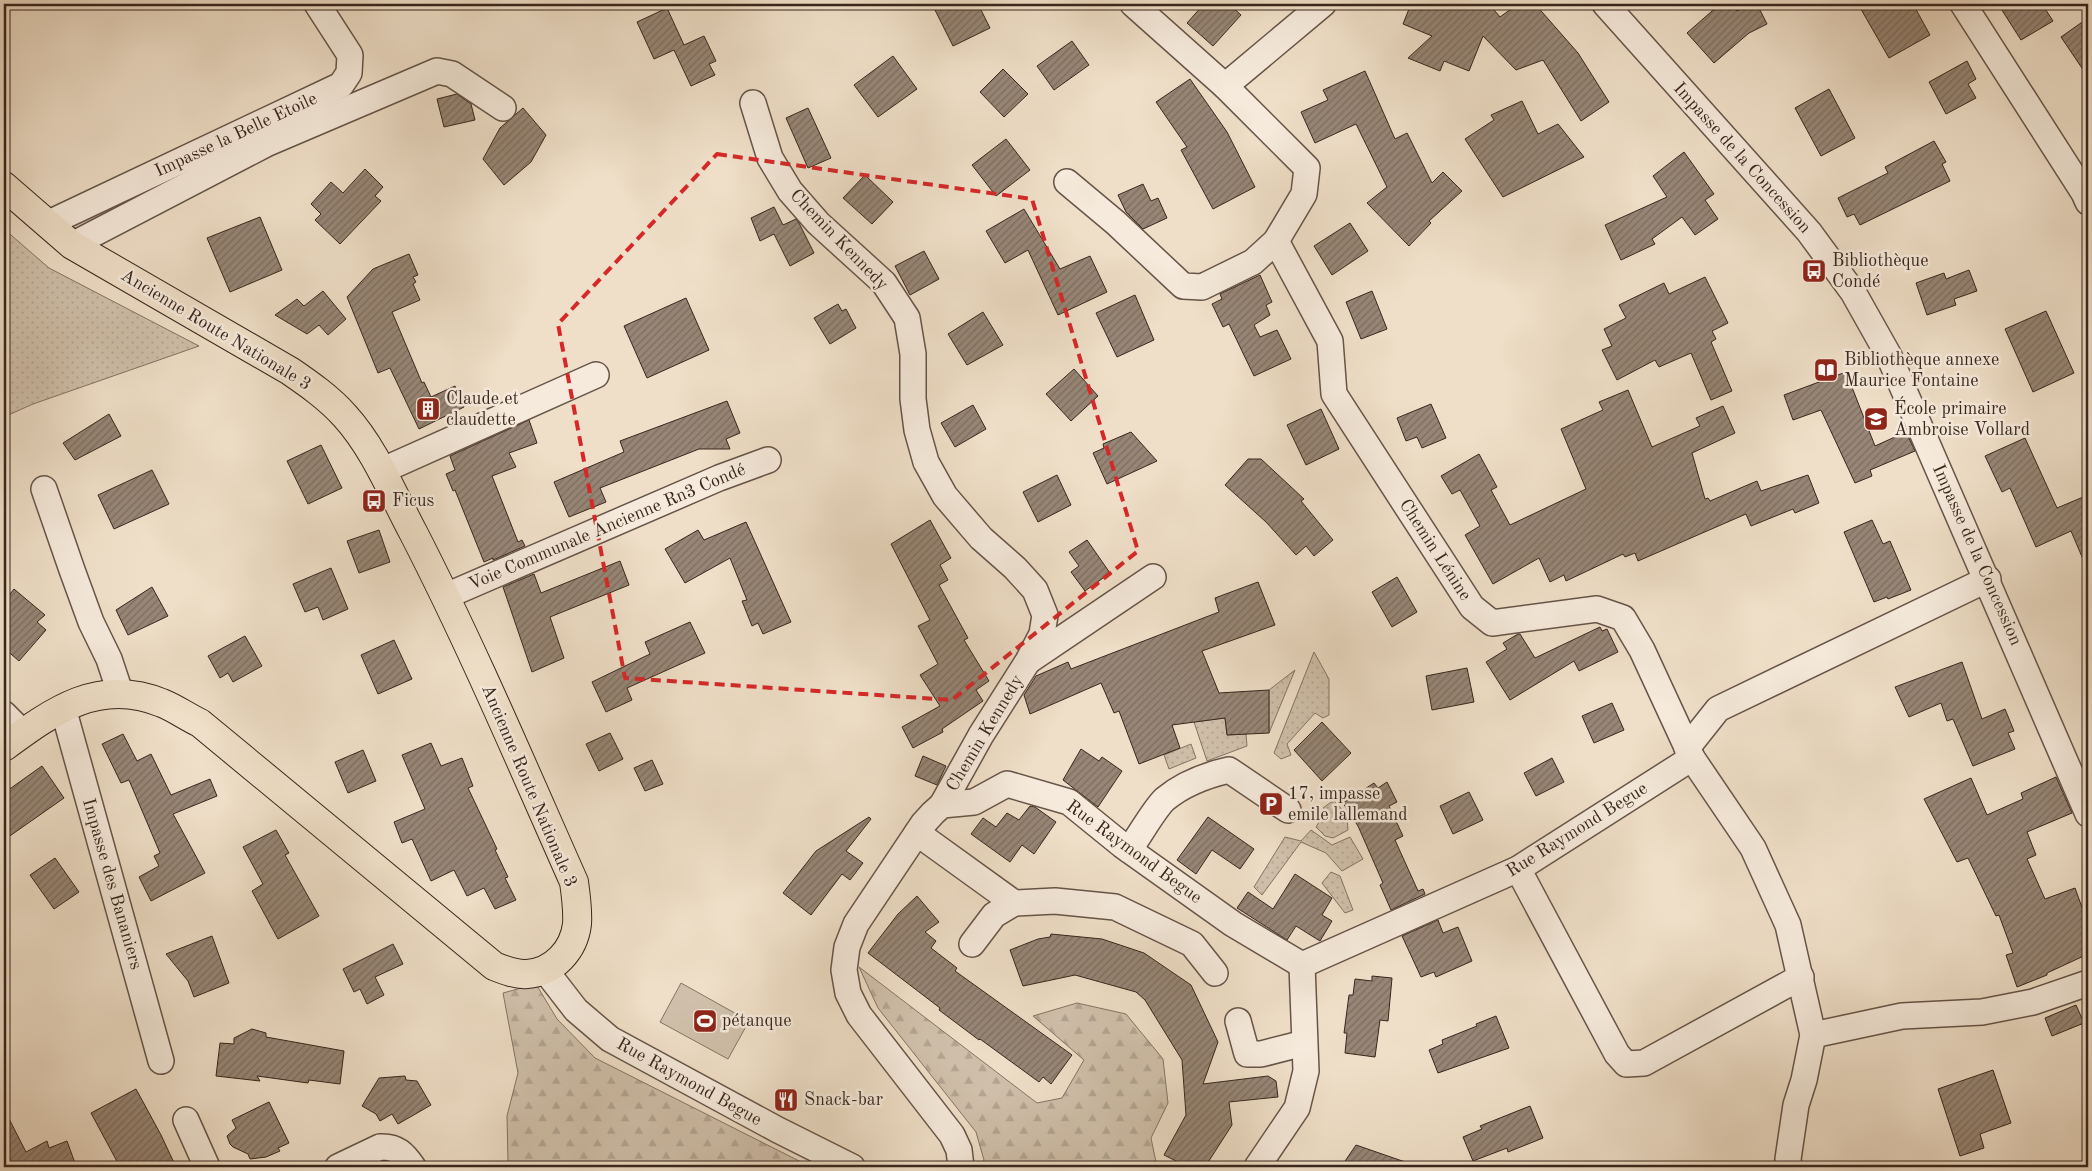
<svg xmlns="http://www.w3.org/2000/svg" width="2092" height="1171" font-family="'Old Standard TT',serif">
<defs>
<pattern id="green-dots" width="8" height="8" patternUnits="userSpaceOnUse" patternTransform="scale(1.25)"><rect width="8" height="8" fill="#d0c0ab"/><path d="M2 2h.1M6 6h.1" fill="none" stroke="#b3a593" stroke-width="1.8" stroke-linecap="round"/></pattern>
<pattern id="forest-firs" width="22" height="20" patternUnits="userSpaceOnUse" patternTransform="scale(1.25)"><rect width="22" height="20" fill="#d0c0ab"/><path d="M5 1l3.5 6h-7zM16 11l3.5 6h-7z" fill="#b3a593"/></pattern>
<pattern id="building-hatch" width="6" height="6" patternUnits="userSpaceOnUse" patternTransform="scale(1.25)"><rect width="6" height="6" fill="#978676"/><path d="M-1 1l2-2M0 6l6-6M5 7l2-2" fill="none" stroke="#7c6d60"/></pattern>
</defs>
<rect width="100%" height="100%" fill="#efdfc8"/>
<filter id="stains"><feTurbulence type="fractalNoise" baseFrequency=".004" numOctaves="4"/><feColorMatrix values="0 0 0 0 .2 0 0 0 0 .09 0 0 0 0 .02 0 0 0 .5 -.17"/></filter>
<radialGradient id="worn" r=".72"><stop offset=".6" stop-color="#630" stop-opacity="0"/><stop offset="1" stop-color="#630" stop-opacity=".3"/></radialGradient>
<g fill="url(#green-dots)" stroke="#847364">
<polygon points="4,229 49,268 199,346 33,404 4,417"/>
<polygon points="1314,652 1329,679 1329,715 1323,718 1315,713 1287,744 1291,755 1281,759 1274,753"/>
<polygon points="1295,670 1269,733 1269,690"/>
<polygon points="1225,718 1227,735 1246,734 1247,746 1207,761 1194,722"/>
<polygon points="1191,744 1196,758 1169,769 1164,755"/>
<polygon points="1334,800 1347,816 1348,830 1333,838 1325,836 1316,827 1322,817 1328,813 1323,808"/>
<polygon points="1311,830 1332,845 1350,837 1363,859 1342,871 1326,853 1301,842 1262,895 1254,887 1285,837 1301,841"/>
<polygon points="1331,872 1340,876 1353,910 1345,913 1322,883"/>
</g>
<g fill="url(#forest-firs)" stroke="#847364">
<polygon points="859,967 1037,1103 1062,1098 1084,1060 1033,1016 1077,1003 1126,1014 1163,1059 1168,1103 1151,1138 1157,1167 982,1167 984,1160 976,1132 878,1008"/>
<polygon points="536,984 557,1019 595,1058 811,1167 512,1167 508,1163 507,1116 518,1073 503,993"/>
</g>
<polygon fill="#d0c0ab" stroke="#847364" points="681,983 749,1021 728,1059 660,1022"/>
<g fill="url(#building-hatch)" stroke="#38261d">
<polygon points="947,4 978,4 990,28 953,46 935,10"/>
<polygon points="1204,4 1229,4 1241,15 1213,46 1187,23"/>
<polygon points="1411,4 1489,4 1500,17 1518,4 1535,4 1578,53 1609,102 1581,121 1543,60 1516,70 1483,36 1469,71 1444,61 1440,71 1408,58 1432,36 1403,24"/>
<polygon points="1720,4 1731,4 1737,11 1751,4 1757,4 1767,24 1749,33 1714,63 1687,33"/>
<polygon points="1858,4 1913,4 1930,35 1889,58"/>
<polygon points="1998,4 2042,4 2053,21 2021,40"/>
<polygon points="667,8 684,45 704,36 716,61 709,64 715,75 691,86 674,50 654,59 637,22"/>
<polygon points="2088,18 2088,77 2061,37"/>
<polygon points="1072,41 1089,65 1054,90 1037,66"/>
<polygon points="893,56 917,89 878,117 854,85"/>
<polygon points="1967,61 1976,79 1968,84 1976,98 1946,114 1929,82"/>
<polygon points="1003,69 1028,94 1004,117 980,92"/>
<polygon points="1365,71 1395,139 1407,133 1432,183 1443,172 1462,191 1429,221 1431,223 1409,246 1367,203 1387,187 1356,124 1315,143 1301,112 1328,100 1323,90"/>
<polygon points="1190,79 1227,132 1255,187 1213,209 1181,150 1187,147 1156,102"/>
<polygon points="1829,89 1855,138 1821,156 1795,108"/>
<polygon points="457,94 471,104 475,120 444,127 437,99"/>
<polygon points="1522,101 1538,134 1558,124 1584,157 1503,197 1465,139 1494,120 1491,115"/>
<polygon points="523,108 546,135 531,162 504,185 483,159 500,128"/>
<polygon points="808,108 831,158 808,168 786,118"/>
<polygon points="1006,139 1030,170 996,196 972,165"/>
<polygon points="1934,141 1946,162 1942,164 1950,181 1860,225 1854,214 1847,217 1838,198 1888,173 1885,167"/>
<polygon points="1684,152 1714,194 1705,200 1718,219 1695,235 1682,217 1652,239 1655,244 1621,260 1605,225 1667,197 1653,176"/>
<polygon points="365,169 383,187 375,196 381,201 340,244 315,220 321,214 311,204 331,182 343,193"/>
<polygon points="865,175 893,202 872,224 843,198"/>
<polygon points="1143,184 1151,201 1158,198 1167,218 1143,229 1126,212 1118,195"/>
<polygon points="774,207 783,225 796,219 799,223 814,253 790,266 774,234 760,241 751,218"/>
<polygon points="1024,209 1060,269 1090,256 1107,292 1058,315 1028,250 1005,263 986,231"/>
<polygon points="260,217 282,270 230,292 207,238"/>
<polygon points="1350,223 1368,251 1332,275 1314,246"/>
<polygon points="924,251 939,279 910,295 895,266"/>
<polygon points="409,254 418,275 413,277 416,282 413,284 420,300 392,312 422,383 424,382 431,397 455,386 464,407 419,429 390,368 378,373 347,297 373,269"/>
<polygon points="1969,270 1977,291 1954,299 1956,305 1927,315 1916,283 1944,273 1946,279"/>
<polygon points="1260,275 1272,302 1266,305 1270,315 1254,325 1260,337 1277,330 1291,359 1254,376 1229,324 1223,327 1212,304 1222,299 1220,294"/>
<polygon points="1705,277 1728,323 1712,331 1716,339 1711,342 1732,391 1711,400 1691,353 1659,367 1655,360 1617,380 1602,350 1612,346 1604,329 1626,318 1619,305 1664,283 1669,294"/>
<polygon points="323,291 346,319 328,335 319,325 307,334 275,315 297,299 304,306"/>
<polygon points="1372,291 1387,329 1361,339 1346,302"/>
<polygon points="1135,295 1154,340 1117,357 1096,313"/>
<polygon points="686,298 709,350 647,378 624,326"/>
<polygon points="838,304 842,311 846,309 856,328 830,344 814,318"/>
<polygon points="2046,311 2074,373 2033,392 2005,329"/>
<polygon points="983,312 1003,345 967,365 948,334"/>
<polygon points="1074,369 1098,396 1071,421 1046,394"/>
<polygon points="1846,372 1875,446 1906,432 1915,451 1870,470 1872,476 1855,483 1821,410 1793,420 1784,395"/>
<polygon points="1628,390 1652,447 1700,426 1696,418 1723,406 1735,433 1692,453 1705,499 1708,498 1710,501 1757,481 1761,491 1808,475 1819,503 1795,513 1793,509 1751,526 1746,514 1638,561 1635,553 1625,557 1623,554 1566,581 1564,575 1550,582 1539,558 1493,584 1465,535 1480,526 1460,490 1452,494 1441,476 1479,454 1497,487 1491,490 1510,525 1586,489 1561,429 1603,410 1599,402"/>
<polygon points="727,401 740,433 726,439 730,449 699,449 600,488 606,502 569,517 554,482 624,452 620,441"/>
<polygon points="1431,404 1446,438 1422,448 1417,437 1406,441 1397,418"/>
<polygon points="973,405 986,429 955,447 941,423"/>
<polygon points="1321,409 1339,449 1306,465 1287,425"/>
<polygon points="109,414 121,436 75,460 63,443"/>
<polygon points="529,420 537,443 509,453 516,467 492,476 518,542 522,540 525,546 493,560 493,558 484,562 455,490 453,491 446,474 455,470 450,456"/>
<polygon points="1131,432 1157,461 1107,484 1093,453 1104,448 1103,444"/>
<polygon points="2025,438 2057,508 2088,495 2088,571 2071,531 2036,547 2010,488 2002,492 1985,456"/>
<polygon points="321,445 342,488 308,504 287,461"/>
<polygon points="1248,459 1261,459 1304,499 1301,501 1333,540 1314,556 1306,546 1296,555 1266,522 1225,485"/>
<polygon points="152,470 169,504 114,529 98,495"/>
<polygon points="1057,475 1071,505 1038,522 1023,492"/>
<polygon points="930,520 951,558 940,565 948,580 939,585 968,638 964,640 989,681 976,690 983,701 942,729 943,732 913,748 902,727 940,706 920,675 938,664 918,626 930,620 891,544"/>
<polygon points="1872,520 1883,544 1890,541 1911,590 1888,599 1887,597 1874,602 1844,532"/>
<polygon points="746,522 791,622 763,634 758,623 752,626 742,601 747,600 730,558 685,583 665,549 698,530 704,540"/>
<polygon points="379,530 390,562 359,573 347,541"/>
<polygon points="1087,540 1110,573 1085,591 1071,572 1079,566 1069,552"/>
<polygon points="620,561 629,585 550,617 564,658 532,672 503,587 534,574 541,593"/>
<polygon points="331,568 348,609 323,620 318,607 305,612 293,584"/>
<polygon points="1397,577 1417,612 1392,627 1372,592"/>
<polygon points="1258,582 1275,625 1202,651 1219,693 1269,690 1269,733 1227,735 1225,718 1172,725 1180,748 1139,764 1119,711 1114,713 1101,683 1030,714 1024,695 1036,676 1068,662 1071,669 1219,612 1215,598"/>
<polygon points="152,587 168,616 128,635 116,610"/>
<polygon points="14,589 45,615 37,622 46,630 19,661 4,648 4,602"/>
<polygon points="690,622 705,653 627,688 632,700 606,712 592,682 650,654 645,642"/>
<polygon points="1600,627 1602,631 1607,629 1618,652 1579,671 1574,661 1510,700 1486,662 1507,649 1503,643 1518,634 1520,634 1535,658"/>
<polygon points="245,636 262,666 233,682 228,673 220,678 208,656"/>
<polygon points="394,640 412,679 378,694 361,655"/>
<polygon points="1962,662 1982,719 2005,709 2014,731 2008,733 2015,749 1973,766 1953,719 1947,721 1941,703 1909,717 1895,687"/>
<polygon points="1467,668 1474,702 1432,710 1426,676"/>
<polygon points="1612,703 1624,730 1594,743 1582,716"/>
<polygon points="1322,722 1351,753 1322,781 1294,750"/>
<polygon points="610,733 623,759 599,771 586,744"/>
<polygon points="123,734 137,761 151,754 171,795 210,779 217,796 173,814 205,873 151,901 139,877 159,866 154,856 160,853 129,780 121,783 102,744"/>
<polygon points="431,743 441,766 462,758 473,786 468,788 497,849 495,850 508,877 505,878 516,900 495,909 484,888 467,896 454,870 431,881 412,839 402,843 394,822 425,809 402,755"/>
<polygon points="1081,749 1099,761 1102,757 1122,771 1098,807 1063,780"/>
<polygon points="363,750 376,781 348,793 335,762"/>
<polygon points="923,756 946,766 937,785 915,776"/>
<polygon points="1552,758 1564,782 1536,796 1524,773"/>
<polygon points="652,760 663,784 645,791 634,768"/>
<polygon points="42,766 64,798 4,840 4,793"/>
<polygon points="2056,777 2072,813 2027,832 2036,855 2027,859 2045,899 2075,888 2088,924 2088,954 2047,973 2047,975 2017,987 2006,955 2013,953 1999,915 1996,916 1968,858 1957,862 1924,799 1971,778 1987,815 2023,799 2021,793"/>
<polygon points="1387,782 1397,802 1389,806 1403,836 1395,840 1418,891 1423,889 1425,894 1391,910 1380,885 1383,883 1358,826 1343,803 1374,783 1378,788"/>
<polygon points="1469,792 1483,820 1453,834 1440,806"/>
<polygon points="1030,806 1035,807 1056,822 1034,854 1022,845 1010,862 971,834 983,818 996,827 1007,813 1019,820"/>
<polygon points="869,817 871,819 846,851 863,863 850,880 842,874 811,915 783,893 816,851"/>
<polygon points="1208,817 1254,849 1240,869 1212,850 1196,874 1177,860"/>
<polygon points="276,830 289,853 285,855 319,916 278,939 252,891 263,884 243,847"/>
<polygon points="55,858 79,892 54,909 30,875"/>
<polygon points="1295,874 1332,898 1322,915 1332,921 1320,941 1296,926 1287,940 1237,908 1248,892 1273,909"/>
<polygon points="917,896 939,922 925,932 936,941 931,948 957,968 955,971 1072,1055 1051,1084 1043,1077 1039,1082 980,1039 979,1040 939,1010 940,1008 868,953 898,914"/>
<polygon points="1438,920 1443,933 1458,927 1472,961 1436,977 1434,972 1421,977 1402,936"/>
<polygon points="1051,934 1102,939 1144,953 1191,985 1218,1042 1203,1084 1268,1076 1276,1081 1278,1097 1229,1102 1232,1125 1205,1167 1178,1162 1164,1155 1186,1115 1182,1060 1145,1000 1136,992 1075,975 1023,986 1010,950 1038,939 1050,937"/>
<polygon points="212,936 229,983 194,997 188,981 166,954"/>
<polygon points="393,944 403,964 375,977 384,995 367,1004 360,989 354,992 343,969"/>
<polygon points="1372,976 1392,978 1388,1021 1380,1020 1375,1057 1345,1053 1347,1033 1344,1033 1349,995 1353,995 1355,979 1372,981"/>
<polygon points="2076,1005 2084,1023 2052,1036 2045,1018"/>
<polygon points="1496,1016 1509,1048 1438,1073 1429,1050 1443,1044 1442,1040 1477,1026 1476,1024"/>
<polygon points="252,1029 266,1033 266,1037 344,1051 340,1084 309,1080 308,1083 257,1076 260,1081 216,1076 220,1043 234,1044 234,1038"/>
<polygon points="1993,1070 2011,1123 1980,1134 1984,1148 1960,1156 1938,1089"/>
<polygon points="405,1076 406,1080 417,1081 431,1105 398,1124 392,1114 380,1121 376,1114 362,1106 379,1078"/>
<polygon points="136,1089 161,1135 176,1167 120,1167 91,1113"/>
<polygon points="269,1102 289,1143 278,1148 280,1151 266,1157 250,1159 248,1154 233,1147 230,1144 227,1136 236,1128 232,1120"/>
<polygon points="1530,1106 1543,1138 1508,1152 1507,1148 1473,1161 1463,1137 1482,1129 1480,1126"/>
<polygon points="4,1109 26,1152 47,1141 49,1148 67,1141 75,1163 64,1167 4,1167"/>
<polygon points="1356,1145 1411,1164 1411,1167 1341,1167"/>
</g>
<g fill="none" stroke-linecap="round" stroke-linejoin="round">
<defs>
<g id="minor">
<polyline points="1605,4 1809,232 1853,292 1889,356 2088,814"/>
<polyline points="1963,4 2084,193 2088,202"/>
<polyline points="1225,86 1323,4"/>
<polyline points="753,103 770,158 790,191 818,223 884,283 907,318 913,354 913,399 917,430 926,462 945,496 981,538 1015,568 1035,590 1045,615 1042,634 1028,661 981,735 942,805"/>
<polyline points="1067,182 1116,223 1183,286 1202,287 1253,262 1276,241 1304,194 1307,168 1225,86 1133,4"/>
<polyline points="47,224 341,85 349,73 350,55 317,4"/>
<polyline points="1276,241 1330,341 1334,394 1472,607 1492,623 1597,609 1623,618 1642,650 1692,758 1753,848 1788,925 1813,1035 1804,1080 1796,1105 1788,1159 1789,1167"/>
<polyline points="72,245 268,143 437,71 452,74 503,108"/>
<polyline points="381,471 596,375"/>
<polyline points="44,489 72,570 91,622 109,659 120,692"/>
<polyline points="446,596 719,478 768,460"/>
<polyline points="1030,660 1153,577"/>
<polyline points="63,708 161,1061"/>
<polyline points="4,714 23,733"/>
<polyline points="1687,748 1718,709 1988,579"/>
<polyline points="917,833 1014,903 1055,901 1115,907 1192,944 1215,973"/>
<path d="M1129,850C1139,837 1154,809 1165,799C1183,784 1207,775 1229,770L1288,810"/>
<polyline points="1518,869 1617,1054 1626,1064 1644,1063 1801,977"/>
<polyline points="972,944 994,915 1014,903"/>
<polyline points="1302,965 1518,869 1692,758"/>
<polyline points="545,970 576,1010 610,1039 778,1130 852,1167"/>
<polyline points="1238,1021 1247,1054 1261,1054 1304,1043"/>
<polyline points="1813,1035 1902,1016 1982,1012 2033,1002 2088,983"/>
<polyline points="186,1120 207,1167"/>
<path d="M338,1167L380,1147C397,1146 404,1154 413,1167"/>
<polyline points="961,1167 959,1150 952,1135 859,1015 848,993 844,970 847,947 856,924 923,824 933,813 942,805 974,802 1007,784 1069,802 1122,845 1233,924 1302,965"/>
<polyline points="1257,1167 1297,1108 1306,1071 1302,965"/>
</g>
<path id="major" d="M4,186L72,245L290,371C309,384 329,398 345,416C375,449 393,495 414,534C472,647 522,765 574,882C576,896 578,910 577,924C574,950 554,972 527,974C516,975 504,970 494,966L200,723C187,717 175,708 162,703C99,677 53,711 4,747"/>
</defs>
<use href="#minor" stroke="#665448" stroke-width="28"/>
<use href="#major" stroke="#38261d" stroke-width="30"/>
<use href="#minor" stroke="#f5eadb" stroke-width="25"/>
<use href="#major" stroke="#efdfc8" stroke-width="28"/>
</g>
<path fill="none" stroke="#d62828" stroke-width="4" stroke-dasharray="10 6" stroke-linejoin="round" d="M717,154L1032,199L1138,551L952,700L625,678L558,324Z"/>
<defs>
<symbol id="bus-square" viewBox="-11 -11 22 22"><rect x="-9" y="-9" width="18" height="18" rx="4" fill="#8f2418" stroke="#f5eadb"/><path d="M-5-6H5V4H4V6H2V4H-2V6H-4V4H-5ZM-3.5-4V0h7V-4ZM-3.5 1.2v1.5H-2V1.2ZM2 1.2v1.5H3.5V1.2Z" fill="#fff"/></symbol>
<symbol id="library-square" viewBox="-11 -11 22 22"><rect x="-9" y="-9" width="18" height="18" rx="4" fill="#8f2418" stroke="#f5eadb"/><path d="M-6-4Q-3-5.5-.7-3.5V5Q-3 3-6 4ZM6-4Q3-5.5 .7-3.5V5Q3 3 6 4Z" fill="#fff"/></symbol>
<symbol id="building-square" viewBox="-11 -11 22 22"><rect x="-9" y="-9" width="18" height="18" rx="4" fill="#8f2418" stroke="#f5eadb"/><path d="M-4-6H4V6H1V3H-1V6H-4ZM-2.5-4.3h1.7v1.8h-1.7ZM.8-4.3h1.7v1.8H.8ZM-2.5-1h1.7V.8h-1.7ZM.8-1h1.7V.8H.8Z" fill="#fff"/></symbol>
<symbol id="school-square" viewBox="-11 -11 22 22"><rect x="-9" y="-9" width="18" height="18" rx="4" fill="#8f2418" stroke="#f5eadb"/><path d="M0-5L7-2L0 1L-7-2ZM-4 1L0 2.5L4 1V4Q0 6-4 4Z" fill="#fff"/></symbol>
<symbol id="parking-square" viewBox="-11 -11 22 22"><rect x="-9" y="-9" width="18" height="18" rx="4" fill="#8f2418" stroke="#f5eadb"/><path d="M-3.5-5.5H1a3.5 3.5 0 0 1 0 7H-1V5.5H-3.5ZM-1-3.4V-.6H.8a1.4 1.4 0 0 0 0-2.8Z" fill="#fff"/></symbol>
<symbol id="stadium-square" viewBox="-11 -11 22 22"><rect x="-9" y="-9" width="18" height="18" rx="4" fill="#8f2418" stroke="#f5eadb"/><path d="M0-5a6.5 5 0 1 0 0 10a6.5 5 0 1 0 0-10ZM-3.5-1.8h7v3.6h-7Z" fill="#fff"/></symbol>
<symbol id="restaurant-square" viewBox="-11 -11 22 22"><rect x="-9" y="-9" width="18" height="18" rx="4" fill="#8f2418" stroke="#f5eadb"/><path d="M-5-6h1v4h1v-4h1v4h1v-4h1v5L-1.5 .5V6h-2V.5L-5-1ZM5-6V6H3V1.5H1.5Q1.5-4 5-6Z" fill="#fff"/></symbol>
</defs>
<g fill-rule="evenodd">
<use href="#bus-square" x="1800" y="257" width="28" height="28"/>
<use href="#library-square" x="1812" y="356" width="28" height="28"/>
<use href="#building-square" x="414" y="395" width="28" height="28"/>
<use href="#school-square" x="1862" y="405" width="28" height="28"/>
<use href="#bus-square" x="360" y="487" width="28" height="28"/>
<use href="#parking-square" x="1257" y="790" width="28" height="28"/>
<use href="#stadium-square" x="691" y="1007" width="28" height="28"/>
<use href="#restaurant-square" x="772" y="1086" width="28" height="28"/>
</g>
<g text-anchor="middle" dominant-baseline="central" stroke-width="5" stroke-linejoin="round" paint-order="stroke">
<g font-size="18" fill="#38261d" stroke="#f5eadb">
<text transform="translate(236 135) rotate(-25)">Impasse la Belle Etoile</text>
<text transform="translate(1742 158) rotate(48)">Impasse de la Concession</text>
<text transform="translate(839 240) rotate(46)">Chemin Kennedy</text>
<text transform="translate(216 330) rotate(31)">Ancienne Route Nationale 3</text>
<text transform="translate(607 527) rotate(-23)">Voie Communale Ancienne Rn3 Condé</text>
<text transform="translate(1435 550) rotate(57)">Chemin Lénine</text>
<text transform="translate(1977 555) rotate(66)">Impasse de la Concession</text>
<text transform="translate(985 733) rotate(-59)">Chemin Kennedy</text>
<text transform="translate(529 786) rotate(67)">Ancienne Route Nationale 3</text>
<text transform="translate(1577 830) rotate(-32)">Rue Raymond Begue</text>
<text transform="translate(1134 852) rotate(36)">Rue Raymond Begue</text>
<text transform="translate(112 884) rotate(74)">Impasse des Bananiers</text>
<text transform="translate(689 1082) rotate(29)">Rue Raymond Begue</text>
</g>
<g font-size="18" fill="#38261d" stroke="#f5eadb" text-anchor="start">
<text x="1832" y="261">Bibliothèque<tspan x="1832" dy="21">Condé</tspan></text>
<text x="1844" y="360">Bibliothèque annexe<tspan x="1844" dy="21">Maurice Fontaine</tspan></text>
<text x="446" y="399">Claude et<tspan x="446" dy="21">claudette</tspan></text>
<text x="1894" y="409">École primaire<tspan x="1894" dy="21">Ambroise Vollard</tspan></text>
<text x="392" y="501">Ficus</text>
<text x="1288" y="794">17, impasse<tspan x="1288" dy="21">emile lallemand</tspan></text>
<text x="722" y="1021">pétanque</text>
<text x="804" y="1100">Snack-bar</text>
</g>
</g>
<rect width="2092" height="1171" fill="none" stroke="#efdfc8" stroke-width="20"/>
<rect x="5" y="5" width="2082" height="1161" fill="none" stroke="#38261d" stroke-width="2.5"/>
<rect x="10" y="10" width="2072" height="1151" fill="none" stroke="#38261d"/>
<rect width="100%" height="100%" filter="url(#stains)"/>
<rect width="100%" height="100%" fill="url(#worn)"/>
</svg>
